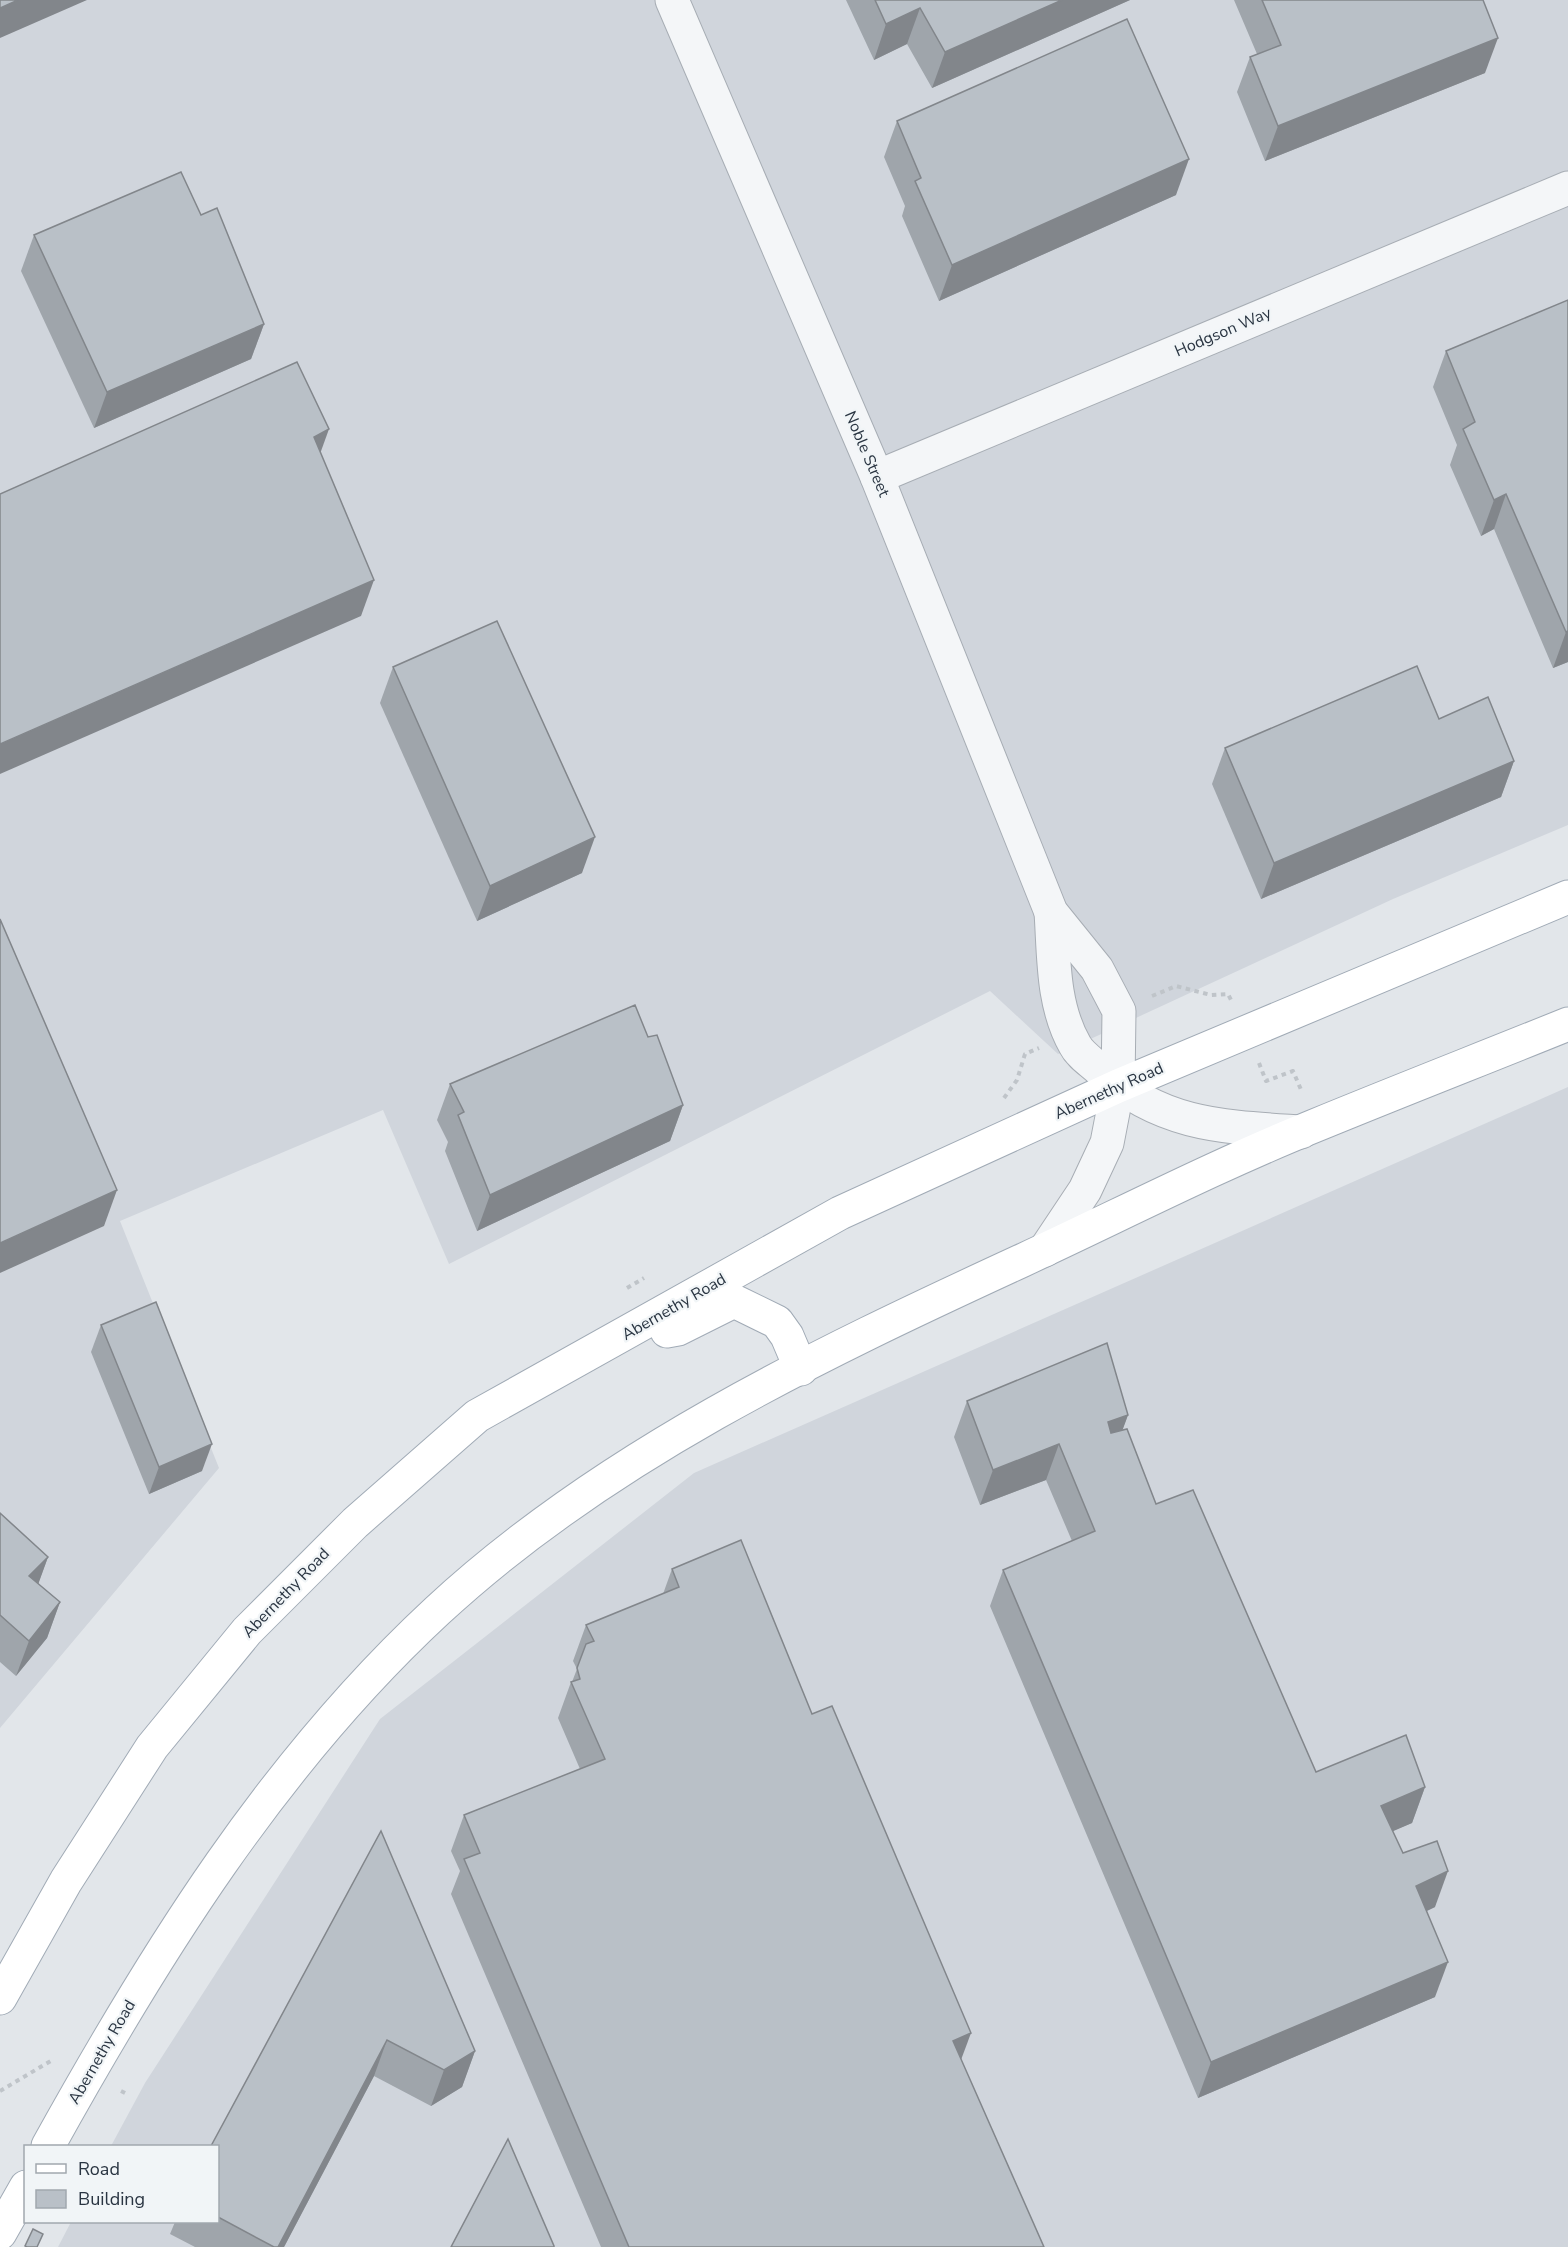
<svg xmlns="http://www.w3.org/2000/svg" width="1568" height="2247" font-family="'Nunito Sans',sans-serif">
<rect width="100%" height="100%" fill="#e2e6ea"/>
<g fill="#d0d5dc">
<polygon points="0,0 1568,0 1568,825 1393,899 1058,1054 990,991 449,1264 383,1110 120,1221 219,1468 0,1728"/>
<polygon points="1568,1087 1568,2247 58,2247 71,2222 218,2222 218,2146 111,2146 145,2083 380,1719 694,1473"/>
</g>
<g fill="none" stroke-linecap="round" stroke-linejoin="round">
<defs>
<g id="street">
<polyline points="672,0 877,477 1051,912 1097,969 1119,1011 1118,1086 1107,1143 1085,1190 1045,1250"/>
<polyline points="877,477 1568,188"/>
<path d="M1051,912C1054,956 1052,1005 1075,1045C1080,1055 1093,1063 1101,1071C1162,1126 1224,1127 1301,1132"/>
</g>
<g id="primary">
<polyline points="667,1331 678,1329 734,1301 777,1322 787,1336 801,1369"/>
<polyline points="0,1998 66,1881 152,1747 247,1631 355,1523 477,1416 840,1213 1118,1086 1568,897"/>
<path d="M48,2146C155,1953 273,1763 437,1611C603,1457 817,1355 1021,1261C1118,1216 1215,1166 1314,1126C1399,1091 1484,1058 1568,1024"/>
<polyline points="0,2233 26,2187"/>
</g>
</defs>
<use href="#street" stroke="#a7adb4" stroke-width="35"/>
<use href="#primary" stroke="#a1abb6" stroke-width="35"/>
<g stroke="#bfc4c9" stroke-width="4" stroke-dasharray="4.5 4.5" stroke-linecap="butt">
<polyline points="1152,996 1176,986 1211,995 1228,994 1232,1002"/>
<polyline points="1259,1063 1266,1081 1293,1071 1302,1092"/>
<polyline points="1004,1098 1017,1080 1025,1054 1039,1048"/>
<polyline points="627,1288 644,1278"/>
<polyline points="0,2091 54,2059"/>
<polyline points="121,2091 129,2095"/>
</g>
<use href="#street" stroke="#f4f6f8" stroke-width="33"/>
<use href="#primary" stroke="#fff" stroke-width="33"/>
</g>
<g fill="#9fa5ab">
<polygon points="846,0 1130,0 932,88 907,44 874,60"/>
<polygon points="1234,0 1483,0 1485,73 1265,161 1237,92 1250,57 1257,54"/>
<polygon points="897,121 1176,195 939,301 902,216 905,206 884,157"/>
<polygon points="201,215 264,324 251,359 94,428 21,271 34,235"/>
<polygon points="1568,300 1568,662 1553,668 1494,529 1481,536 1450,465 1457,445 1433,387 1446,351"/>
<polygon points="393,667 582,873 477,921 380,703"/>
<polygon points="1225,748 1514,761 1501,797 1261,899 1212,784"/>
<polygon points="648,1037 683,1105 670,1141 477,1231 445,1151 448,1142 437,1120 450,1084"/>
<polygon points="101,1325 202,1471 149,1494 91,1352"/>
<polygon points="967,1401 1128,1415 1122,1430 1156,1504 1316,1772 1425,1787 1412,1823 1392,1831 1403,1853 1435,1907 1427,1911 1435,1997 1198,2098 990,1606 1003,1570 1072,1541 1046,1480 980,1505 954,1437"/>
<polygon points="0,1513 48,1557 38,1584 60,1602 47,1638 16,1676 0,1662"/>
<polygon points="672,1569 812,1714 961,2059 1044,2247 601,2247 451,1894 460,1871 451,1851 464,1815 580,1769 558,1718 571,1682 572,1682 577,1669 573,1661 586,1625 663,1594"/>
<polygon points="381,1831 475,2051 462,2087 431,2106 374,2076 284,2247 195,2247 170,2234 175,2222 218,2222 218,2146"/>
</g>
<g fill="#82868b">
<polygon points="18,0 87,0 0,38 0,8"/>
<polygon points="1062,0 1130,0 932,88 945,52"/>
<polygon points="920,8 907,44 874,60 886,24"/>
<polygon points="1498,38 1485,73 1265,161 1278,126"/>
<polygon points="1189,159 1176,195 939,301 952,265"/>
<polygon points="264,324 251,359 94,428 107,392"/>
<polygon points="329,429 316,465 314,437"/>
<polygon points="1506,494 1494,529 1481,536 1494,500"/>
<polygon points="374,580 361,616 0,774 0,744"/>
<polygon points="1568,631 1568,662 1553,668 1566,632"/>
<polygon points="1514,761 1501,797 1261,899 1274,863"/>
<polygon points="595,837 582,873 477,921 490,886"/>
<polygon points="683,1105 670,1141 477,1231 490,1195"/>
<polygon points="117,1190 104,1226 0,1273 0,1243"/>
<polygon points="1128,1415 1115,1451 1108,1422"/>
<polygon points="212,1444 202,1471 149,1494 159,1467"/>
<polygon points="1059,1444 1046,1480 980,1505 993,1470"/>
<polygon points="48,1557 35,1593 29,1576"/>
<polygon points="60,1602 47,1638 16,1676 29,1641"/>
<polygon points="1425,1787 1412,1823 1368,1842 1381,1806"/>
<polygon points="1448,1871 1435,1907 1403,1922 1416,1886"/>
<polygon points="1448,1962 1435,1997 1198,2098 1211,2062"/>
<polygon points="971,2033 958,2068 953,2041"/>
<polygon points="387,2040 374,2076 284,2247 278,2247"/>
<polygon points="475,2051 462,2087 431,2106 444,2070"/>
</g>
<g fill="#b9c0c7" stroke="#82868b" stroke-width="1.5">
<polygon points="0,0 18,0 0,8"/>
<polygon points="875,0 1062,0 945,52 920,8 886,24"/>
<polygon points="1262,0 1483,0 1498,38 1278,126 1250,57 1281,45"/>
<polygon points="1127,19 1189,159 952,265 915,181 921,178 897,121"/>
<polygon points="181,172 201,215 217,208 264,324 107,392 34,235"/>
<polygon points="1568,300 1568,631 1566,632 1506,494 1494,500 1463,429 1475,422 1446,351"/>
<polygon points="297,362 329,429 314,437 374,580 0,744 0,494"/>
<polygon points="497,621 595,837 490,886 393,667"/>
<polygon points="1417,666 1439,719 1488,697 1514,761 1274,863 1225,748"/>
<polygon points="0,919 117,1190 0,1243"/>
<polygon points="635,1005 648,1037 657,1035 683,1105 490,1195 458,1115 464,1112 450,1084"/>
<polygon points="156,1302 212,1444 159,1467 101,1325"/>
<polygon points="1107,1343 1128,1415 1108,1422 1111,1433 1127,1429 1156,1504 1193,1490 1316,1772 1406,1735 1425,1787 1381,1806 1403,1853 1437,1841 1448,1871 1416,1886 1448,1962 1211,2062 1003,1570 1095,1531 1059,1444 993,1470 967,1401"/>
<polygon points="0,1513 48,1557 29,1576 60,1602 29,1641 0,1615"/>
<polygon points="741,1540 812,1714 832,1706 971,2033 953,2041 1044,2247 629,2247 464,1859 480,1853 464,1815 605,1759 571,1682 580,1679 577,1668 586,1644 594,1641 586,1625 679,1587 672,1569"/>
<polygon points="381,1831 475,2051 444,2070 387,2040 278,2247 274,2247 218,2217 218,2146 211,2146"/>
<polygon points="508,2139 554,2246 554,2247 451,2247"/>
<polygon points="33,2229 43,2234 37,2247 27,2247 25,2246"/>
</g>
<g text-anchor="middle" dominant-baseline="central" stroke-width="4.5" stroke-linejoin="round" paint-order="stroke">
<g font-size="16" fill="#2a3542" stroke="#f1f5f7">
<text transform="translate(1223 332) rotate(-23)">Hodgson Way</text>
<text transform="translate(867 454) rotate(67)">Noble Street</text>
<text transform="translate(1109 1091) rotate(-24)">Abernethy Road</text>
<text transform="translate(674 1307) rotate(-30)">Abernethy Road</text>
<text transform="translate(286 1593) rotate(-46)">Abernethy Road</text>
<text transform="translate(102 2052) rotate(-60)">Abernethy Road</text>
</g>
</g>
<rect x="24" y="2145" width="195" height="78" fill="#f1f5f7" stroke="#a1a8af" stroke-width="1.5"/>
<rect x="36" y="2164" width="30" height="9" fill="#ffffff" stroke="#a1a8af" stroke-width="1.5"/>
<text x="78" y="2175" font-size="18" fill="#2a3542">Road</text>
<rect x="36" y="2190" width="30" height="18" fill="#b9c0c7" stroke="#a1a8af" stroke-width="1.5"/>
<text x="78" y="2205" font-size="18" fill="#2a3542">Building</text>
</svg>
